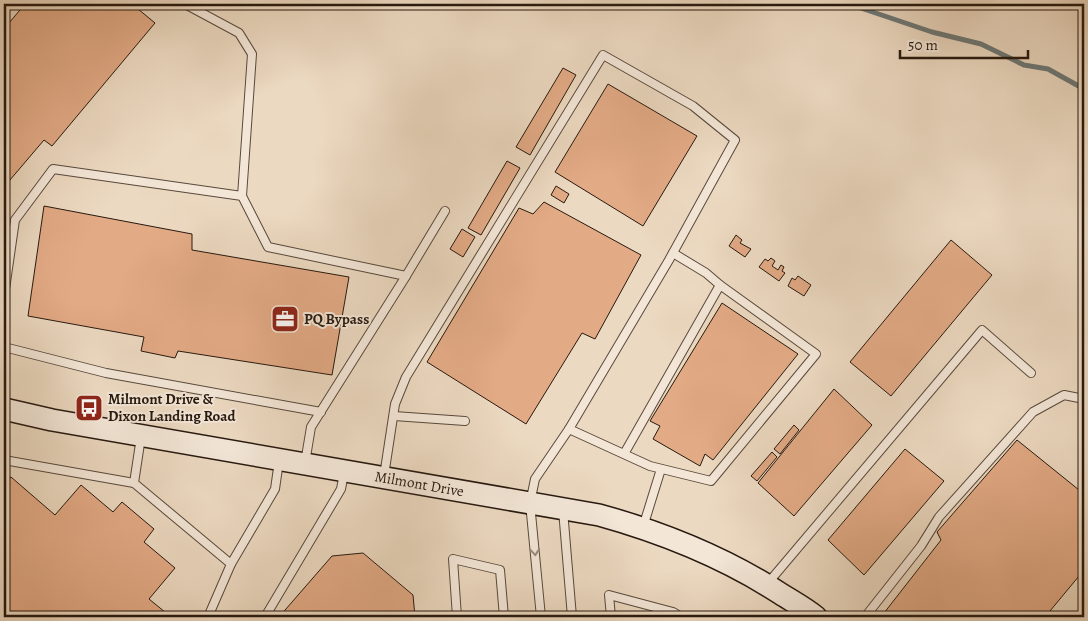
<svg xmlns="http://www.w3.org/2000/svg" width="1088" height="621" font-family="Alegreya,serif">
<rect width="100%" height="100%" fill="#ecd9c1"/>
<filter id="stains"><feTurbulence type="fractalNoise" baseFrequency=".004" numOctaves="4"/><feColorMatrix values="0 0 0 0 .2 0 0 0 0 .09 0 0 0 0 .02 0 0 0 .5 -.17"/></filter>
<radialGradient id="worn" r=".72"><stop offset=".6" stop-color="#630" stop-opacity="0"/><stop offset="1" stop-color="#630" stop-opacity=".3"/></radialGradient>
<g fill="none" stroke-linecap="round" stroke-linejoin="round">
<polyline stroke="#6d7877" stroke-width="5" points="849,4 932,32 981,44 1024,65 1048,69 1084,89"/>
</g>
<g fill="#e2aa85" stroke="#27190f">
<polygon points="25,4 132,4 155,23 52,146 44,140 4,187 4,29"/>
<polygon points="563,68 576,75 530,155 516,147"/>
<polygon points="608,84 697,136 643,226 555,172"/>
<polygon points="507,161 520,168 481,235 468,228"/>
<polygon points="556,186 569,194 564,203 551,195"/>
<polygon points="544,202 641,255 595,339 582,333 526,424 427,362 519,208 533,214"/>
<polygon points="44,206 192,234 192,250 349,277 332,375 178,351 175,358 141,351 144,337 28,316"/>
<polygon points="462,229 475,237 463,257 450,249"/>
<polygon points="736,235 742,240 740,243 751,249 745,257 729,246"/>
<polygon points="951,240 992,275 891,396 850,362"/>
<polygon points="771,258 775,261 772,266 778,270 781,265 784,267 782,271 785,273 779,281 759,267 765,259 768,261"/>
<polygon points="798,276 811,285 804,296 788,286 792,278 795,280"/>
<polygon points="722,303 798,354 713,460 705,454 700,466 653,439 660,426 650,421"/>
<polygon points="834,389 872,425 794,516 758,483"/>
<polygon points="794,425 799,430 780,454 774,449"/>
<polygon points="1017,440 1084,494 1084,570 1045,617 889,617 884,613 941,540 937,532"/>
<polygon points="905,449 944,481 864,575 828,540"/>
<polygon points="772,452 777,457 757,481 751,476"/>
<polygon points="11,477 55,515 81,485 113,512 122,502 154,529 144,542 175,568 149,599 171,617 4,617 4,485"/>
<polygon points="363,553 413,595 415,617 279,617 332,556"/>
</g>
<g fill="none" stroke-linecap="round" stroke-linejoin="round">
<defs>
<g id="lane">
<polyline points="185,4 239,33 252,54 242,196"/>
<polyline points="673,253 706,273 720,285"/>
<polyline points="406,276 445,211"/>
<polyline points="4,296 15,220 53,169 242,196 268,247 406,276 311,427 305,463"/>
<polyline points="4,347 106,373 321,412"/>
<polyline points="394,416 465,421"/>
<polyline points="141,437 134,483 231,564 275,489 279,461"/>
<polyline points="4,460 134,483"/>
<polyline points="384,476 395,404 406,377 603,55 693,106 735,140 669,260 569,429 650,466 711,481 816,354 720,285 624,454"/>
<polyline points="563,510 572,617"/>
<polyline points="643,527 661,469"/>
<polyline points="768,583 982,330 1031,373"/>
<polyline points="208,617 231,564"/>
<polyline points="265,617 341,489 344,473"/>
<polyline points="457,617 453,559 500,570 504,617"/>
<polyline points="541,617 530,503 535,479 569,429"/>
<polyline points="611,617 609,595 673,612 681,617"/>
<polyline points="865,617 921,546 939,517 1033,412 1064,395 1084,399"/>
<polyline points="1080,617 1084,613"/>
</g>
<g id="secondary">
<path id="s1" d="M4,409L52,420L599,515C664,533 724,557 781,594C792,601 805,608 816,617"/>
</g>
</defs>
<use href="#lane" stroke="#58493c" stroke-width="10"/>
<use href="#secondary" stroke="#27190f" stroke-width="24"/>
<use href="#lane" stroke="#f3e6d7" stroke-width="8"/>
<use href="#secondary" stroke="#f3e6d7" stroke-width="21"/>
</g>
<defs><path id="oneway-chevron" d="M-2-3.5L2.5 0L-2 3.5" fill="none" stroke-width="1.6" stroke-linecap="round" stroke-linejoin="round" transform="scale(1.25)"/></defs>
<use stroke="#978a7d" href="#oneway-chevron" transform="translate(535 552) rotate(85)"/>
<defs>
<symbol id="office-square" viewBox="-11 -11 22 22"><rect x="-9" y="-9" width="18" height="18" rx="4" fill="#8f2418" stroke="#f3e6d7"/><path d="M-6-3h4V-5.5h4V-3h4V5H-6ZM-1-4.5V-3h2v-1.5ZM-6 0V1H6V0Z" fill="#fff"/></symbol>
<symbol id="bus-square" viewBox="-11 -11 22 22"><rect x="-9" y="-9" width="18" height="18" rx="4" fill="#8f2418" stroke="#f3e6d7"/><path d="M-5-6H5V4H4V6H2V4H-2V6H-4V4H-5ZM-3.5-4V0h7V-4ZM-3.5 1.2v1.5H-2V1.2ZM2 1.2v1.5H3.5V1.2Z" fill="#fff"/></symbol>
</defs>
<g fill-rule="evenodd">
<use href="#office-square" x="269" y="303" width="32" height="32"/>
<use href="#bus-square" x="73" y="392" width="32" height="32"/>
</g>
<g text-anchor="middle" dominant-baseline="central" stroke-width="4" stroke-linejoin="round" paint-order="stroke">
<g font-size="15" font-weight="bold" fill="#27190f" stroke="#f3e6d7" text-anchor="start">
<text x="304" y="319">PQ Bypass</text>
<text x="108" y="399">Milmont Drive &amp;<tspan x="108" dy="17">Dixon Landing Road</tspan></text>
</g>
<g font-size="15" fill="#27190f" stroke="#f3e6d7">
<text stroke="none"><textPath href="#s1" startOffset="422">Milmont Drive</textPath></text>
</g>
</g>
<rect width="1088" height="621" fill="none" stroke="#ecd9c1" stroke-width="20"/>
<rect x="5" y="5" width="1078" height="611" fill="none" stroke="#27190f" stroke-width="2.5"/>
<rect x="10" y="10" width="1068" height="601" fill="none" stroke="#27190f"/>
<path d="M900 50v8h128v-8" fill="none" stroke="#27190f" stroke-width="2.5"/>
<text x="908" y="50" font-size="15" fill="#27190f" stroke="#f3e6d7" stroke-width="4" paint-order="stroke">50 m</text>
<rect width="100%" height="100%" filter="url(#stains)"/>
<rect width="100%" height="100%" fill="url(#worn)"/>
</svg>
